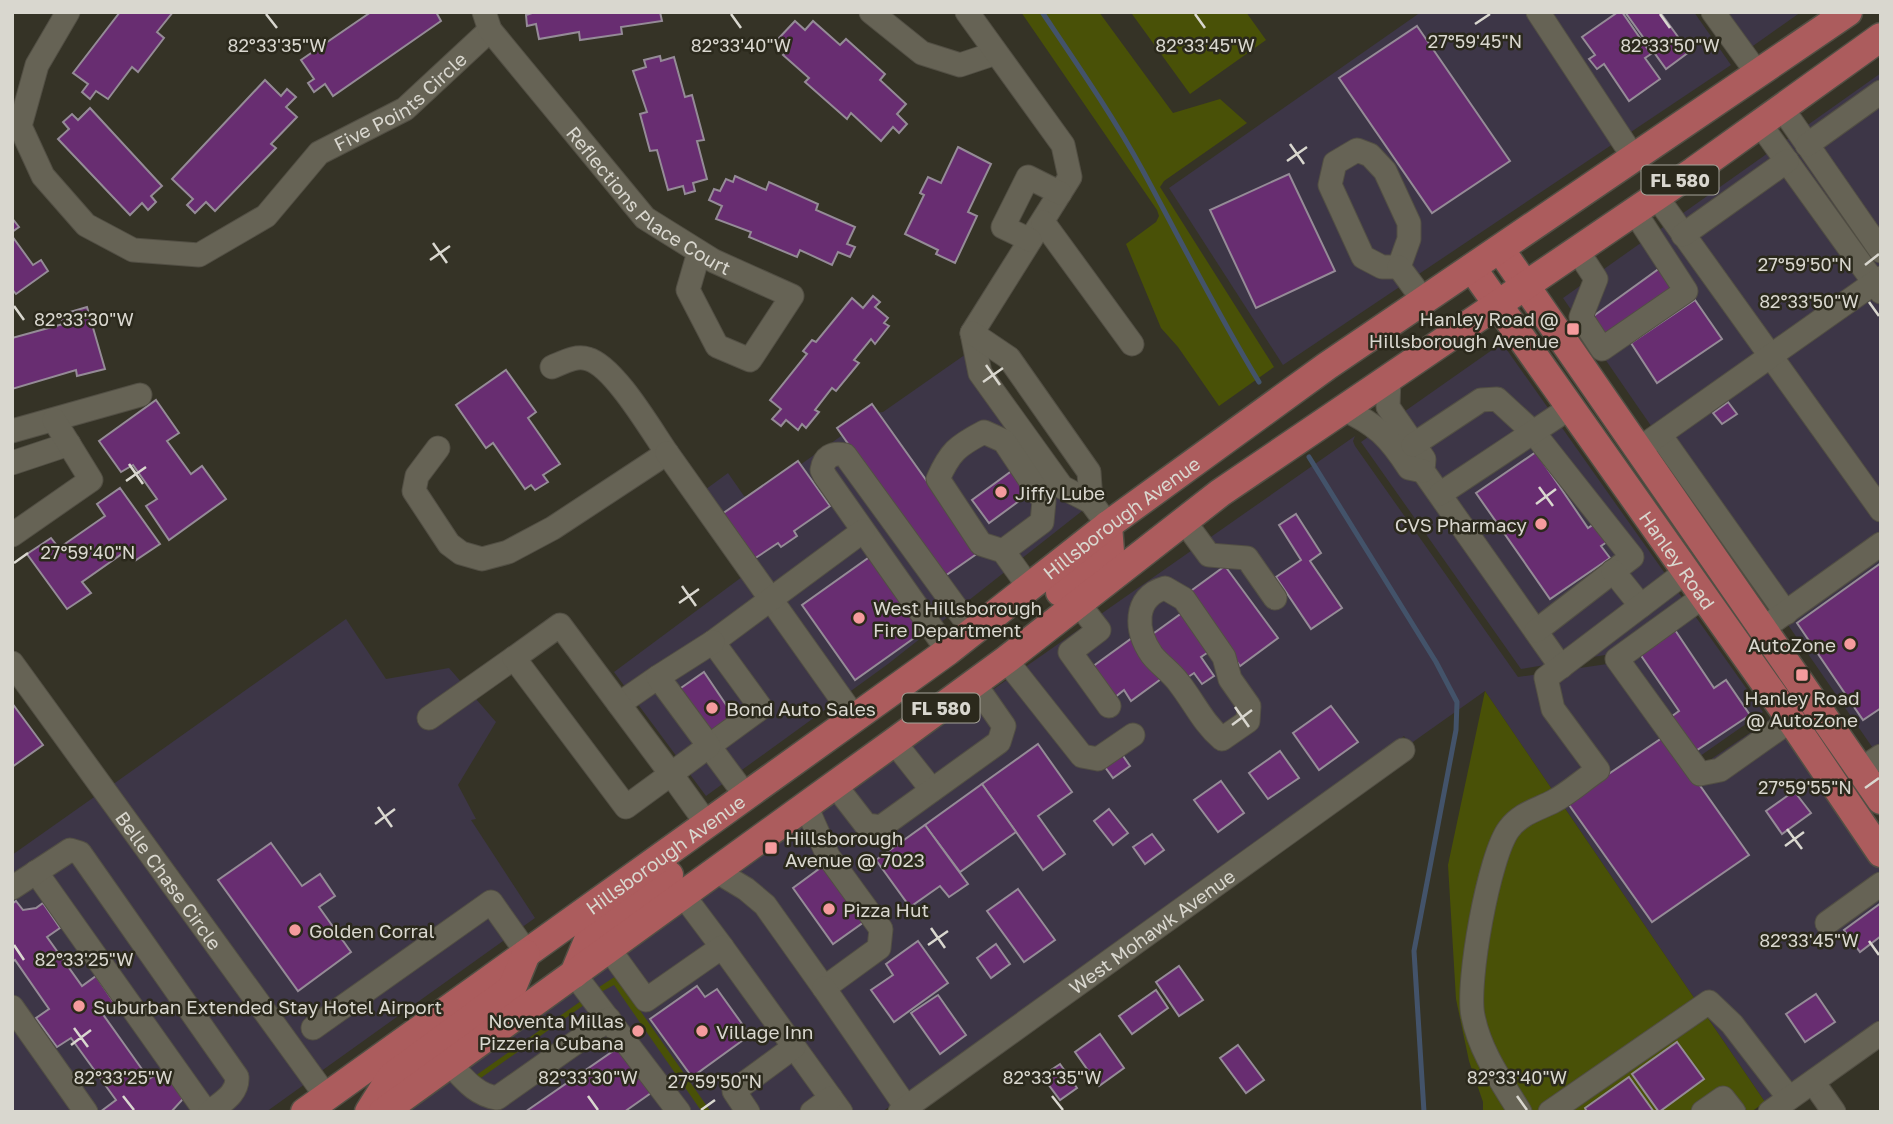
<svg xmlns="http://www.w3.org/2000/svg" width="1893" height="1124" font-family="'Golos Text',sans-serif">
<rect width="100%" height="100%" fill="#353326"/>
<g fill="#3d3647">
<polygon points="1421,12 1694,12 1731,65 1283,365 1169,188"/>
<polygon points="1703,12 1801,12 1736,58"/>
<polygon points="1881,73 1881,760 1563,298"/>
<polygon points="1505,330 1807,758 1881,871 1881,1019 1765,1102 1485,691 1410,744 1404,736 882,1112 403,1112 901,754 1355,436 1353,441 1355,446 1518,677 1614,663 1698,768 1769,720 1772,715 1504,335 1499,335 1484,345"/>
<polygon points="1502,343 1763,712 1693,761 1617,653 1521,669 1361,442"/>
<polygon points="966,354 1082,511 888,664 706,796 614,672 754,568 698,495 728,473 744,496 754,497 874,413 883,412"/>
<polygon points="346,619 386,679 449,668 496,722 458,785 476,819 471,820 535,918 320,1072 112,785"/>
<polygon points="97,795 305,1084 266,1112 12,1112 12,855"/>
</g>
<g fill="#495107">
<polygon points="1021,12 1099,12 1173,113 1220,99 1247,123 1164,181 1160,187 1274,367 1219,406 1178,347 1161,328 1126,244 1156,222 1159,216 1157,210"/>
<polygon points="1135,12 1246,12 1266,40 1190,94 1132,14"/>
<polygon points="1485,691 1765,1102 1751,1112 1483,1112 1483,1102 1469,1061 1456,999 1448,865"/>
<polygon points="616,976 711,1112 702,1112 614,985 601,992 596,989"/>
<polygon points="581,1001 584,1005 478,1080 475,1076"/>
</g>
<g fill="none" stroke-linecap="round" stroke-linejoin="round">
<g stroke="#43536a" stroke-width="5">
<path d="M1042,12C1077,64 1113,116 1143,171C1181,241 1217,313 1259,382"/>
<polyline points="1309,457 1436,662 1457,702 1456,730 1414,951 1424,1112"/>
</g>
</g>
<g fill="#682d71" stroke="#958b97" stroke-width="2">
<polygon points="120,12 173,12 157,32 164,38 138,72 132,67 108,99 96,91 90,99 82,92 88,84 73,73"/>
<polygon points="371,12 436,12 441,21 333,96 325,84 314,92 308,83 314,79 301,60"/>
<polygon points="535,12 660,12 662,21 621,27 622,34 580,40 579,32 539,39 536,24 527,26 526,15"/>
<polygon points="1618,12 1622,12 1651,54 1645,58 1660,79 1629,101 1604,64 1597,69 1589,59 1595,55 1582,37"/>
<polygon points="1625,12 1660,12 1689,52 1666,69"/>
<polygon points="795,21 805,30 813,21 840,45 846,39 885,74 880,80 906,104 897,114 907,124 899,133 893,127 881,141 851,113 847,119 805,82 809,78 783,55 789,49 778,39"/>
<polygon points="1417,26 1510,161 1432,213 1339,78"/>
<polygon points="660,56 661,61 674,57 685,97 692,95 704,140 697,141 707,179 693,183 695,191 685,194 683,186 668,190 657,150 650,151 640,114 647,112 633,71 646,67 644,60"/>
<polygon points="265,80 281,96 287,89 296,97 286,107 297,117 271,144 276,148 215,211 206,202 195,213 187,205 193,199 172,179"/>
<polygon points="90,108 162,186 151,196 156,202 148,210 142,203 130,215 58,139 69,129 63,122 72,114 78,120"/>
<polygon points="958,147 991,164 968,212 977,216 955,263 936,254 938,250 905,234 924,195 920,193 928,177 941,183"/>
<polygon points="1289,174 1335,271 1256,308 1210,210"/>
<polygon points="735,176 766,190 769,182 818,204 816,210 855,227 847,244 855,247 850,257 838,252 832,265 800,250 797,257 749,237 751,232 716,219 722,206 709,200 714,189 720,191 726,179 733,182"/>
<polygon points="12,218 19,227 12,232"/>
<polygon points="12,236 33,265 41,260 48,271 16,294 12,289"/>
<polygon points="1660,268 1674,286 1601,339 1588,320"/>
<polygon points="873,296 880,302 875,307 888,318 884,323 889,326 875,344 871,339 854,360 859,363 836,391 832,388 815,410 819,412 806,428 802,424 798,430 786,420 781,426 772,419 781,409 770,400 807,354 803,351 812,340 816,342 852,298 863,308"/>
<polygon points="1695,300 1722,339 1657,383 1631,343"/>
<polygon points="87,307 105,369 77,376 76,370 12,389 12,338 63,324 60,315"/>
<polygon points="506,370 536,412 528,418 560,464 543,475 548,482 535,490 531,485 525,489 493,443 486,448 456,405"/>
<polygon points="156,400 179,433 167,441 191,474 202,466 226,499 169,540 146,506 157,499 133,465 121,472 99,441"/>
<polygon points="1728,402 1737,414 1722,424 1713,413"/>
<polygon points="872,404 978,553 942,578 837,428"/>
<polygon points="1536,452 1588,528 1600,520 1613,538 1601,546 1610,558 1550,599 1476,493"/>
<polygon points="798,461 830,506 794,531 797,536 781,547 778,543 754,559 722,514"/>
<polygon points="1013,470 1030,493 989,523 972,500"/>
<polygon points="120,488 160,544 136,560 129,549 82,582 91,593 67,609 27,554 51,538 59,548 105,516 97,504"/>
<polygon points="1296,514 1321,553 1310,561 1342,608 1311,629 1276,577 1301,560 1279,525"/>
<polygon points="871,556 924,631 855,680 802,605"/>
<polygon points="1881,563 1881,708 1863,720 1797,623"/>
<polygon points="1225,566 1278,638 1240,666 1188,593"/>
<polygon points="1186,610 1213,649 1201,657 1214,676 1202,684 1194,673 1182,681 1150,636"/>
<polygon points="1675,630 1714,688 1726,680 1750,715 1691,754 1668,719 1679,711 1640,654"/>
<polygon points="1132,638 1161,679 1131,701 1124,690 1114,698 1092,667"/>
<polygon points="704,672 735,718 709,735 678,690"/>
<polygon points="12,703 43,745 12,767"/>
<polygon points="1331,706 1358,742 1319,770 1293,733"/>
<polygon points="1665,736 1749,855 1652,922 1567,802"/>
<polygon points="1038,744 1072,792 1038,816 1065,854 1043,870 982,784"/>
<polygon points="1119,750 1130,766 1113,778 1102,763"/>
<polygon points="1280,751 1299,778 1268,799 1249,773"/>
<polygon points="1221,781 1244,813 1218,832 1194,800"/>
<polygon points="982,784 1016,832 960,872 925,825"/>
<polygon points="1794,791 1811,813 1782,834 1766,811"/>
<polygon points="1109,809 1128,833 1113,845 1094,821"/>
<polygon points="925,825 968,884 949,897 940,886 910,907 876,860"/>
<polygon points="1152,834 1164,850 1145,864 1133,847"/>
<polygon points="271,843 302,886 320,874 335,896 319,907 351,952 298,991 218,880"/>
<polygon points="823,866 864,922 833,944 793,888"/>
<polygon points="1018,889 1055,940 1024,962 987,911"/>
<polygon points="16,901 23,910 36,908 43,903 60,928 47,937 82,986 96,976 115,1004 102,1013 149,1079 164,1070 183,1099 171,1112 100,1112 116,1100 71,1038 57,1047 36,1018 49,1009 15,960 12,962 12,904"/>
<polygon points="1881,903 1881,936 1860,952 1844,930"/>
<polygon points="918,941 948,983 894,1022 871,990 893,975 886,964"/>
<polygon points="996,944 1010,964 991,978 977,958"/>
<polygon points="1179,966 1203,1000 1179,1016 1156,982"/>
<polygon points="697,986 705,997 717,989 750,1035 692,1077 650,1019"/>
<polygon points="1156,990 1168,1008 1132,1034 1119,1016"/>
<polygon points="1816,994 1835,1022 1805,1042 1786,1014"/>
<polygon points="938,995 966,1035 940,1054 911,1013"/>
<polygon points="1100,1034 1124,1068 1099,1086 1075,1052"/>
<polygon points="1677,1042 1704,1079 1659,1112 1632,1074"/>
<polygon points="1238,1045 1264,1080 1246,1093 1220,1058"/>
<polygon points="619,1047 651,1093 624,1112 525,1112"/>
<polygon points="1060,1064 1077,1088 1060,1100 1042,1076"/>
<polygon points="1629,1077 1654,1112 1587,1112 1585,1108"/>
</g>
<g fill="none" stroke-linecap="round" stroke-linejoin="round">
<defs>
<g id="minor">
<path id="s1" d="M68,12L37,65L20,126L43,176L86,225L133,250L199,255L266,216L319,153L405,109L490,30"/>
<path id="s2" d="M484,12L490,30L645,218L714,261L792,296L750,360L717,346L688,290L699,252"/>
<polyline points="871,12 922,53 960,65 996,53"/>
<polyline points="967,12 1063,145 1070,177 972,333 980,373 1062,487 1091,502 1108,525"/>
<polyline points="1538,12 1634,158"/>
<polyline points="1713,12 1758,74"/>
<polyline points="1782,108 1881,251"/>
<polyline points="1760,124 1881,292"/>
<polyline points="1807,145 1881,92"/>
<polygon points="1357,150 1370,155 1385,171 1409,223 1409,239 1399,267 1382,267 1363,257 1330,185 1335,163"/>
<polyline points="1656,196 1881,510"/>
<polyline points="1043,222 1132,344"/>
<polyline points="1683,235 1787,161"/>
<polyline points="1030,240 1003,227 1028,177 1060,193"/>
<polyline points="1577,250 1596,279 1581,317 1602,349 1686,291 1634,211"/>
<polyline points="1399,267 1424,301"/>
<polyline points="972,333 1009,358 1089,472 1091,502"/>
<polyline points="1389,377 1388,407 1424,459 1423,471 1561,667"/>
<path d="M1343,409C1376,424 1389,437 1409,468L1423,471"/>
<polyline points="12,431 140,395"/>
<polyline points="1660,435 1786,613"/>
<polyline points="1413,445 1481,400 1497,399 1534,433 1632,557 1536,631"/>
<path d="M438,448L417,476L414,491L449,544L461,553L482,559L508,552L553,528L667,453C651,430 614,366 588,359C576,355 564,362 552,367"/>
<polyline points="1639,449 1881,278"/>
<polyline points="667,453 855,718"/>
<polyline points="12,463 69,444"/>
<polyline points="1440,494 1571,407"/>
<polyline points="1184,521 1209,555 1247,558 1275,598"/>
<polyline points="12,535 91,480 54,420"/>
<path d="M1003,551L1042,522L1044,501L1004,441L984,432C957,446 950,452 938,479L981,544L1003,551L1029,587"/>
<polyline points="1613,571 1641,606"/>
<path d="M1165,588L1184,599L1224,657L1230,679L1249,706L1248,721L1222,739C1203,723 1194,702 1179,683C1171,672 1160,665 1152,655C1135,631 1133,597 1165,588Z"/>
<polyline points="1704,596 1617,659 1700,774 1720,770 1791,720"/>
<polyline points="1078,603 1099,630 1070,652 1109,706"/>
<polyline points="1775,620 1881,544"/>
<path d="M948,651L825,476L822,470C824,457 832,452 845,455L973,631"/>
<polyline points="1006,660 1082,756 1098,759 1133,735"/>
<path id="s3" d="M12,663L326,1096"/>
<polyline points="619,704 658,677"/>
<polyline points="429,718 514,658"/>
<polyline points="894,742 932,790"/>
<polyline points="1860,770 1881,756"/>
<polyline points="835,785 866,825 881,827 999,742 1004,726 974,683"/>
<polyline points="746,796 709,746 761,708 713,642 863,531"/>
<polyline points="707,824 671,774 626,807 514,658 560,625 671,774 709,746 658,677 713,642"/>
<polyline points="716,871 746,889 765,905 824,988 879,948 881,929 828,856 806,806"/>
<polyline points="36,872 206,1112"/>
<path d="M12,888L70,850L80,853L237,1077C238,1094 222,1102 210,1112"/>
<polyline points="683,895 722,947"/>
<polyline points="1827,923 1881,884"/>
<polyline points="609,949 646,1000 722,947 841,1112"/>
<polyline points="574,974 679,1112"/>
<polyline points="824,988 906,1107"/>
<polyline points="12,1007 86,1112"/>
<polyline points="313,1028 491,902 527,953"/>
<path d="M450,1064C464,1079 476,1095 497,1098L609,1019"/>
<polyline points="1813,1082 1834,1112"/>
<polyline points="748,1112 734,1091 794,1047"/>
<polyline points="812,1112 831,1098"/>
<path id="s4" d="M900,1112L1403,750"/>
<path d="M1520,1112C1502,1082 1480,1052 1473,1016C1466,984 1489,855 1509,829C1521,813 1537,810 1554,801C1569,793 1583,780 1598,770L1553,709L1546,678L1687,571"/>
<polyline points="1550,1112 1709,1002 1732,1024 1789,1098"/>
<polyline points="1703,1112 1723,1098 1734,1112"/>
<polyline points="1770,1112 1881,1033"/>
</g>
<g id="major">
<polyline points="1500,249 1881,800"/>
<path id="s5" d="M1472,268L1791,720L1881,853"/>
<polyline points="1060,592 1110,552 1108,525"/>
<polyline points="574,974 592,931 669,875"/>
<path id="s6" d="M305,1112L948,651L1108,525L1327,366L1848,12"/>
<polyline points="369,1112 391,1077 512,988 526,954"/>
<polyline points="383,1112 894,742 1006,660 1220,493 1694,171 1881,37"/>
</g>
</defs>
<use href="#minor" stroke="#524f44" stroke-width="25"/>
<use href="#major" stroke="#524f44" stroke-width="31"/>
<use href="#minor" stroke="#666355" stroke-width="23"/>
<use href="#major" stroke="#ac5c5d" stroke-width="28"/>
</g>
<path fill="none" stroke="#d9d7cf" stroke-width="2.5" d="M266,14L277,28M731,14L741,28M1195,14L1205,28M1660,14L1670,28M1475,24L1490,14M1290,144L1304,164M1287,161L1307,147M433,243L447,263M430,260L450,246M1865,265L1879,254M1869,302L1879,316M14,306L24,320M986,365L1000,385M983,382L1003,368M129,464L143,484M126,481L146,467M1539,487L1553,506M1536,504L1556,489M14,563L28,553M682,586L696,606M679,603L699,589M1235,707L1249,727M1232,725L1252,710M1865,788L1879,778M378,807L392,827M375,824L395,809M1787,829L1802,849M1785,846L1804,832M931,928L945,948M1869,941L1879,955M14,945L24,960M928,945L948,931M74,1028L88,1047M71,1045L91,1030M123,1096L134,1110M588,1096L598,1110M1052,1096L1063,1110M1517,1096L1527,1110M701,1110L715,1100"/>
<g fill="#f59b9d" stroke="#2b291c" stroke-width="2.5">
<rect x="1566" y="322" width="14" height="14" rx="3.5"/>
<circle cx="1001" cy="492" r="7"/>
<circle cx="1541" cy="524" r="7"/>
<circle cx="859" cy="618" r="7"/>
<circle cx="1850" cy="644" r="7"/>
<rect x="1795" y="668" width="14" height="14" rx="3.5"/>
<circle cx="712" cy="708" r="7"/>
<rect x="764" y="841" width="14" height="14" rx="3.5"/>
<circle cx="829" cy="909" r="7"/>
<circle cx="295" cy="930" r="7"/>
<circle cx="79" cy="1006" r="7"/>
<circle cx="638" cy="1031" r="7"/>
<circle cx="702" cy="1031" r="7"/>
</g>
<g text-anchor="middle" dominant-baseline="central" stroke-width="5" stroke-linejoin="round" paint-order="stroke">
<g fill="#2b291c" stroke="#a5a399" stroke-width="2">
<rect x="1641.5" y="165.5" width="77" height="29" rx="5"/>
<rect x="902.5" y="693.5" width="77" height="29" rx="5"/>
</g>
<g font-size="18" font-weight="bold" fill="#d9d7cf">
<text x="1680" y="180">FL 580</text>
<text x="941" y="708">FL 580</text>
</g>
<g font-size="19" fill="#d9d7cf" stroke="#2b291c">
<text stroke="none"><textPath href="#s1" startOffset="621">Five Points Circle</textPath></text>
<text stroke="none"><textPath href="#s2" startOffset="254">Reflections Place Court</textPath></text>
<text stroke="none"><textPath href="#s6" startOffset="1010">Hillsborough Avenue</textPath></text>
<text stroke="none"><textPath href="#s5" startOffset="357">Hanley Road</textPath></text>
<text stroke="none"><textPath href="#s6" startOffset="443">Hillsborough Avenue</textPath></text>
<text stroke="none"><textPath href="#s3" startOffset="268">Belle Chase Circle</textPath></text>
<text stroke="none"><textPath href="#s4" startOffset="310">West Mohawk Avenue</textPath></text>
</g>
<g font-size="19" fill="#d9d7cf" stroke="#2b291c" text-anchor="start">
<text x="1559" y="318" text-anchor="end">Hanley Road @<tspan x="1559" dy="22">Hillsborough Avenue</tspan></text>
<text x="1015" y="492">Jiffy Lube</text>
<text x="1527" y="524" text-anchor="end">CVS Pharmacy</text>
<text x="873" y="607">West Hillsborough<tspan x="873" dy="22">Fire Department</tspan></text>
<text x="1836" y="644" text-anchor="end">AutoZone</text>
<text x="1802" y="697" text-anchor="middle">Hanley Road<tspan x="1802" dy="22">@ AutoZone</tspan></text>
<text x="726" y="708">Bond Auto Sales</text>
<text x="785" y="837">Hillsborough<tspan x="785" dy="22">Avenue @ 7023</tspan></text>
<text x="843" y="909">Pizza Hut</text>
<text x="309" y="930">Golden Corral</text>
<text x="93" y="1006">Suburban Extended Stay Hotel Airport</text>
<text x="624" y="1020" text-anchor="end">Noventa Millas<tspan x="624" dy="22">Pizzeria Cubana</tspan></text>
<text x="716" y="1031">Village Inn</text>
</g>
</g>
<g font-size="18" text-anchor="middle" fill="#d9d7cf" stroke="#2b291c" stroke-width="5" stroke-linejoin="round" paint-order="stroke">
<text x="1475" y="48">27°59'45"N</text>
<text x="277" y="52">82°33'35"W</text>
<text x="741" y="52">82°33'40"W</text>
<text x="1670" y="52">82°33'50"W</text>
<text x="1205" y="52">82°33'45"W</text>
<text x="1805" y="271">27°59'50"N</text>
<text x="1809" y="308">82°33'50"W</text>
<text x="84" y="326">82°33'30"W</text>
<text x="88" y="559">27°59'40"N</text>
<text x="1805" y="794">27°59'55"N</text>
<text x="1809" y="947">82°33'45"W</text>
<text x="84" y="966">82°33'25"W</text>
<text x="123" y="1084">82°33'25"W</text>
<text x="588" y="1084">82°33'30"W</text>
<text x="1052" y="1084">82°33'35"W</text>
<text x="1517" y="1084">82°33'40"W</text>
<text x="715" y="1088">27°59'50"N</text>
</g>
<rect width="1893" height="1124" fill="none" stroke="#d9d7cf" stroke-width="28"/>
</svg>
